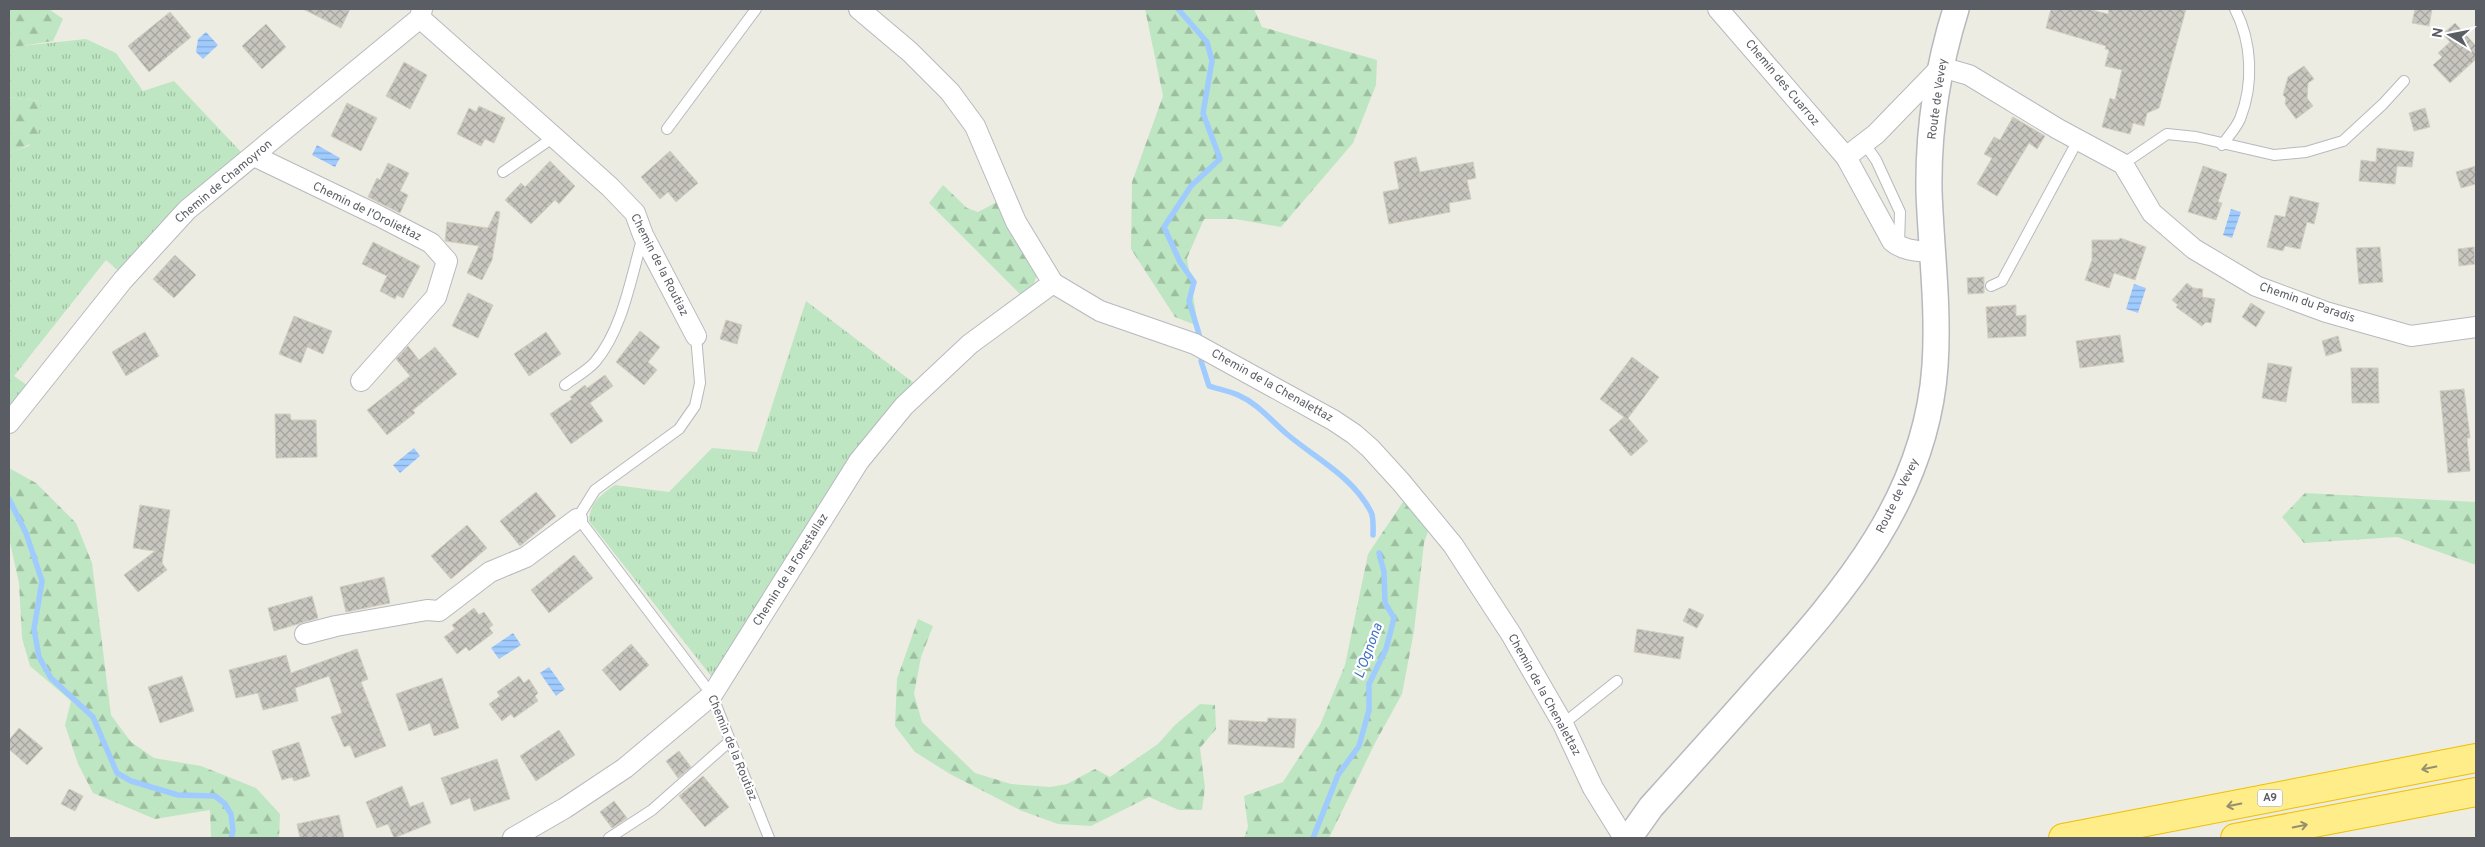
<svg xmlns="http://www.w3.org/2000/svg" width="2485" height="847" font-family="Overpass,sans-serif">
<defs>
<pattern id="grass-tufts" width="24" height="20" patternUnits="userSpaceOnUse" patternTransform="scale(1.25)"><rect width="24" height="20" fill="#bee6c2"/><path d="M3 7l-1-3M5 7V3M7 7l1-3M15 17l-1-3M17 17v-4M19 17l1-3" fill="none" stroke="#9dbea1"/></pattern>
<pattern id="forest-firs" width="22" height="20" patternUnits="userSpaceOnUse" patternTransform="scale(1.25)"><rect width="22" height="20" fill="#bee6c2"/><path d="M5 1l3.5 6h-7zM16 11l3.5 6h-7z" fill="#9dbea1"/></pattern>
<pattern id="water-rules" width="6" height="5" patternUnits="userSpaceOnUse" patternTransform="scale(1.25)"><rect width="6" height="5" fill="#a0cbff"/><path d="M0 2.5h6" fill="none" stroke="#85a8d2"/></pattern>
<pattern id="building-cross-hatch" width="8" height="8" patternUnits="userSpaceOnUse" patternTransform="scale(1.25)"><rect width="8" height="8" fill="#c8c6bf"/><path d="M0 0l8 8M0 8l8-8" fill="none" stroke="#a5a49f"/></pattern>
</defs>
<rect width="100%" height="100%" fill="#edece2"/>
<g fill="url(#grass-tufts)">
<polygon points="86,39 116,53 143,91 174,81 242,153 122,274 106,260 14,376 31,388 9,412 9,153 29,146 40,101 9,97 9,51 21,46"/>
<path d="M806,301L914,383L720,672L711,676L589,521C590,502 601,495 615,485L669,492L712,448L757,452Z"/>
</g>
<g fill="url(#forest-firs)">
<polygon points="9,9 49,9 63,19 53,41 21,46 9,51"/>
<polygon points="1145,9 1254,9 1262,27 1377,60 1376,85 1353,143 1281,227 1235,219 1204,219 1187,258 1198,326 1175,317 1131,249 1132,182 1163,96"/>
<path d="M9,97L40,101C41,134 42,142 9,153Z"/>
<polygon points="943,185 967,208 978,212 997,202 1038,273 1032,288 1022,296 929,203"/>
<polygon points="9,468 36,483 76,523 92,563 111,715 131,742 154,758 201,766 256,788 280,814 279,838 211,838 210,810 155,819 93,793 78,764 65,725 71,701 30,666 22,638 19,583 9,538"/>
<polygon points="2305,493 2476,502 2476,565 2397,537 2304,543 2282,517"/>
<polygon points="1403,502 1432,520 1424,543 1414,631 1402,694 1375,743 1329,838 1244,838 1248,827 1244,796 1283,782 1320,725 1345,665 1368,554"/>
<polygon points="918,619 933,626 921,657 914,694 922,722 975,773 1011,784 1050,787 1067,784 1095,769 1110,777 1158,744 1175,725 1200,704 1215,705 1216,729 1200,748 1205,788 1202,810 1179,810 1149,797 1091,826 1058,824 1022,811 950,774 915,752 895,726 897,679"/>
</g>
<g fill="url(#water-rules)">
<polygon points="206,32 218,45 203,59 196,52 198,39"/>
<polygon points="317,145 340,158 335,167 312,155"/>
<polygon points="2231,209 2241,212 2232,238 2223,235"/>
<polygon points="2134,284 2146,288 2138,313 2126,309"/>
<polygon points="414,448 420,456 400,473 393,465"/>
<polygon points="513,633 521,645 499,659 491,648"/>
<polygon points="549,667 565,689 556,696 540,673"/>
</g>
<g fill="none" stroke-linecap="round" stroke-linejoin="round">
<g stroke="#a0cbff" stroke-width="5.5">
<polyline points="1178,9 1207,42 1212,61 1203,113 1220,159 1191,186 1164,227 1180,262 1194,282 1189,301 1199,334"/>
<path d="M1201,361L1209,386C1218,389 1229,391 1238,395C1259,404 1271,421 1288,435C1318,460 1353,477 1371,512C1374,518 1373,528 1373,535"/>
<polyline points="9,499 26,533 42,581 34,629 39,657 51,678 93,717 117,773 131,781 178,795 215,796 224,803 231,814 233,831 231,838"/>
<polyline points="1313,838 1338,775 1359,746 1369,710 1369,684 1386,649 1394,618 1385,603 1384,572 1379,553"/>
</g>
</g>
<g fill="url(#building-cross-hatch)" stroke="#d2cfc0">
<polygon points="303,9 350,9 341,28"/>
<polygon points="2051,9 2088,9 2108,14 2109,9 2186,9 2159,108 2147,113 2144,126 2133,123 2130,134 2102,127 2110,98 2115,100 2122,70 2105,66 2109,50 2105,49 2106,46 2046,28"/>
<polygon points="2415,9 2432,9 2429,26 2412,23"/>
<polygon points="170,12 191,37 149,72 128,46"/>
<polygon points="2455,23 2476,46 2476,59 2450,83 2433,65 2442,57 2438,53 2450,42 2443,34"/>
<polygon points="266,24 286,47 262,69 242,46"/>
<polygon points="404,62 427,75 410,109 386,96"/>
<polygon points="2304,66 2314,79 2308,83 2307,98 2313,106 2296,119 2285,104 2286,98 2283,95 2288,77"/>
<polygon points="347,103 377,118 361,151 331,136"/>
<polygon points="479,106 505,118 494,143 485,139 481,146 457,134 469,108 476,112"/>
<polygon points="2425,108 2430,127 2414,131 2409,113"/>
<polygon points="2013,117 2045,136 2037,149 2029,143 1997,196 1977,184 1992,158 1984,154 1994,137 2000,140"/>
<polygon points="2377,148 2414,152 2412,167 2397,166 2395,184 2359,181 2361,160 2376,162"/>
<polygon points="670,151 698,183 676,202 668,192 660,199 641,177"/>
<polygon points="1416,157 1420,172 1473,162 1476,178 1467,180 1471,199 1449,203 1450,212 1389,224 1383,192 1399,189 1394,162"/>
<polygon points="550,161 575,186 559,204 555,200 531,224 505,200 521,183 525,187"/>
<polygon points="388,163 409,173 400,191 408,195 400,213 368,197 377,178 380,180"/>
<polygon points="2203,166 2227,174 2218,202 2222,203 2216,220 2188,212"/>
<polygon points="2476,166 2476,184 2461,188 2456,172"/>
<polygon points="2290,196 2319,203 2314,224 2307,222 2300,249 2285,246 2283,251 2267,247 2275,215 2285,217"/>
<polygon points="496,211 500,212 492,260 482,280 467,273 479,246 445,241 447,222 488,228"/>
<polygon points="2120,238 2146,247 2135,280 2114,273 2109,288 2085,280 2092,260 2092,240 2119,240"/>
<polygon points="373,242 420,266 403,298 397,295 395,299 380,291 387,276 362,264"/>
<polygon points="2380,247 2383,282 2359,284 2356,248"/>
<polygon points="2474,247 2475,264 2459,266 2458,249"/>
<polygon points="175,255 196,275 174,298 153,279"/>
<polygon points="1984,277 1984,293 1968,294 1967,278"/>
<polygon points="2187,283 2193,288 2203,289 2202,297 2215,299 2211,323 2206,322 2202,326 2176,307 2178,305 2172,300"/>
<polygon points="468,293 493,305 478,338 452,326"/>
<polygon points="2251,303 2265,312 2256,327 2242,317"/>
<polygon points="2016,305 2016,316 2026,315 2026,336 1988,338 1986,307"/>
<polygon points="294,316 332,331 323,354 307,347 301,363 279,354"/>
<polygon points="726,320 742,325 737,344 720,339"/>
<polygon points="640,331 660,347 648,362 657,370 644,385 616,362"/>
<polygon points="145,332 159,356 126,376 112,352"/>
<polygon points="546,332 561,354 529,376 514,354"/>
<polygon points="2120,335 2124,362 2080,368 2076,341"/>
<polygon points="2338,336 2342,351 2326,356 2322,341"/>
<polygon points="408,346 419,360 435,347 457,374 413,410 415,413 387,435 367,410 410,376 396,359"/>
<polygon points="1632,357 1659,377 1628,418 1648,441 1631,456 1609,430 1624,417 1600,399"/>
<polygon points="2268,363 2292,367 2286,402 2262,398"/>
<polygon points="2351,368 2378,368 2379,403 2352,403"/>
<polygon points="605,375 613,386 590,403 603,421 571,444 550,414 572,399 570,397 585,385 587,388"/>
<polygon points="2464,389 2470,438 2467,438 2470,471 2448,473 2440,391"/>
<polygon points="275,414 290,414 291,420 316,420 317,457 276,458"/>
<polygon points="536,492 556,516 520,546 500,521"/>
<polygon points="140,505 170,510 162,563 167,570 138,592 124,575 155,551 133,548"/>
<polygon points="467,525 487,548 451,579 431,556"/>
<polygon points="574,555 593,578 549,613 531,590"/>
<polygon points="384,577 390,603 346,612 340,587"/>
<polygon points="312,596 318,618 274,631 268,608"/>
<polygon points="474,608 479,615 484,612 493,625 489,628 493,633 469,651 466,647 457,654 444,637 455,629 452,625"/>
<polygon points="1689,608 1704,615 1697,628 1683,621"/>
<polygon points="1637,629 1684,637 1680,659 1634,652"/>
<polygon points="631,644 649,665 620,691 602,670"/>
<polygon points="357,649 368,679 361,682 386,746 355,758 350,745 344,747 331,717 342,713 329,676 295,688 298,701 263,710 258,693 236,698 229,670 286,655 291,673"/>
<polygon points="182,676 194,711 160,723 148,687"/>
<polygon points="519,676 524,683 529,679 538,693 535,696 538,701 514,718 511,714 502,721 489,704 500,696 497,692"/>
<polygon points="442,678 459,728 434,736 430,723 409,731 396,694"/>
<polygon points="1268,718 1296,719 1294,748 1228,744 1229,720 1267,722"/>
<polygon points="19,728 43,748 27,765 9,749 9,740"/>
<polygon points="559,730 575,755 536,781 520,756"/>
<polygon points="299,742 310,776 294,781 292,777 282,780 272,751"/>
<polygon points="679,751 691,767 678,778 666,761"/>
<polygon points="497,759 510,799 474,811 470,798 451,805 441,778"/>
<polygon points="703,776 729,807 705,827 679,796"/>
<polygon points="402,786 410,807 423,802 431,823 394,838 388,824 377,828 366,802"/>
<polygon points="69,789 83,796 75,811 61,804"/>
<polygon points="614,801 627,818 612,828 600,812"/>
<polygon points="339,815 344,838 300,838 297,824"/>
</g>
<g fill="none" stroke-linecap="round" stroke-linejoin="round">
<defs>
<g id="service">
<polyline points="667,129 756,9"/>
<polyline points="1864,143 1876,160 1900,212 1899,245"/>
<path d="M2222,145C2228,137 2236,128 2240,119C2254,84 2252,42 2235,9"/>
<polyline points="2123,164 2167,134 2196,137 2274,155 2306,152 2343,141 2383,104 2404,81"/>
<polyline points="503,172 554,137"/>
<polyline points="1991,286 2002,281 2078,140"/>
<polyline points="696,336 700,383 695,406 679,429 595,490 577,519 582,523 712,695 769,838"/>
<path d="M565,385C574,378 587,371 595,362C623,329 631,277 643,236"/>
<polyline points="1563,724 1617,681"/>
<polyline points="609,838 652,810 730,741"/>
</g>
<g id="minor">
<polyline points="859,9 910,52 950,92 975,126 1016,222 1053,283 1100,311 1195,344 1333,420 1354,434 1370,448 1401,482 1453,545 1511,634 1563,724 1593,788 1624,838"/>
<path d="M1718,9L1846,157L1892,241C1903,251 1918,251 1933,252"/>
<polyline points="420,18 554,137 610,187 635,213 643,235 696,336"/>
<polyline points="254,156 379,216 431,243 447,261 436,297 361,381"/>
<polyline points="1846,157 1876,134 1941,67 1969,75 2058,129 2123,164 2152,213 2194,249 2256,286 2326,312 2411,336 2476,327"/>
<polyline points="9,423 123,280 187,210 420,18 422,9"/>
<polyline points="305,634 336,626 427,610 439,611 490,572 526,557 577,519"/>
<polyline points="513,838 565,808 625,768 712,695 859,461 904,406 970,344 1053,283"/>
</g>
<path id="tertiary" d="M1629,838L1651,807C1688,766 1725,725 1762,683C1846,590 1926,496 1935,366C1939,307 1931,249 1929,191C1928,130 1938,67 1956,9"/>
<g id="motorway">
<polyline points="2063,838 2476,758"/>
<polyline points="2235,838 2476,792"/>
</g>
</defs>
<use href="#service" stroke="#b7b9bf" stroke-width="12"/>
<use href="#minor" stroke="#b7b9bf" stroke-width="22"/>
<use href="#tertiary" stroke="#b7b9bf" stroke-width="28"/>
<use href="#motorway" stroke="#efbf00" stroke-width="30"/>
<use href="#service" stroke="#fff" stroke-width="10"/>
<use href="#minor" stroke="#fff" stroke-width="20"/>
<use href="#tertiary" stroke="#fff" stroke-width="25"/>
<use href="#motorway" stroke="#feed88" stroke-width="28"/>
</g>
<defs><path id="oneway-shaft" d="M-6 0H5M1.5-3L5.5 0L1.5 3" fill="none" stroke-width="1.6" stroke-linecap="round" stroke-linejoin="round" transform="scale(1.25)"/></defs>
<g stroke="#938f70">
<use href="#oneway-shaft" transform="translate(2429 768) rotate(169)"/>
<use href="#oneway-shaft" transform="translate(2234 805) rotate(169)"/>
<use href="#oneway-shaft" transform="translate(2300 826) rotate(-11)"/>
</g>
<g text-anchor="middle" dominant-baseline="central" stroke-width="4.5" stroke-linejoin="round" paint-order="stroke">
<rect fill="#fff" stroke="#8c8e92" stroke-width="1" x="2257.5" y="789.5" width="25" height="17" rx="4"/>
<g font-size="11" font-weight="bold" fill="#5a5d63">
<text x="2270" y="798">A9</text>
</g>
<g font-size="12" fill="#5a5d63" stroke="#fff">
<text transform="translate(1782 83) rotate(50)">Chemin des Cuarroz</text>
<text transform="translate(1938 99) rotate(-82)">Route de Vevey</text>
<text transform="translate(224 182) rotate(-40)">Chemin de Chamoyron</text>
<text transform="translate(367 212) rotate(26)">Chemin de l'Oroliettaz</text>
<text transform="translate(659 265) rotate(63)">Chemin de la Routiaz</text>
<text transform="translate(2307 303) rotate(19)">Chemin du Paradis</text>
<text transform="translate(1272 386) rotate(29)">Chemin de la Chenalettaz</text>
<text transform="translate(1898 496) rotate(-64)">Route de Vevey</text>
<text transform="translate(791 570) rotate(-58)">Chemin de la Forestallaz</text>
<text transform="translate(1544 695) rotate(61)">Chemin de la Chenalettaz</text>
<text transform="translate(732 748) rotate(68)">Chemin de la Routiaz</text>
</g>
<g font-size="14" font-style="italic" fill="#4172c4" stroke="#fff">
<text transform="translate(1369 651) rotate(-70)">L'Ognona</text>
</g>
</g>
<rect width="2485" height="847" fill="none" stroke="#5a5d63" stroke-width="20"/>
<g transform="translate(2450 35) rotate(280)" stroke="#ffffff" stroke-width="4" paint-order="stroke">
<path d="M0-4L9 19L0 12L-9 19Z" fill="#5a5d63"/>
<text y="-8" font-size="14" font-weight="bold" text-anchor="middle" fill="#5a5d63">N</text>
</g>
</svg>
